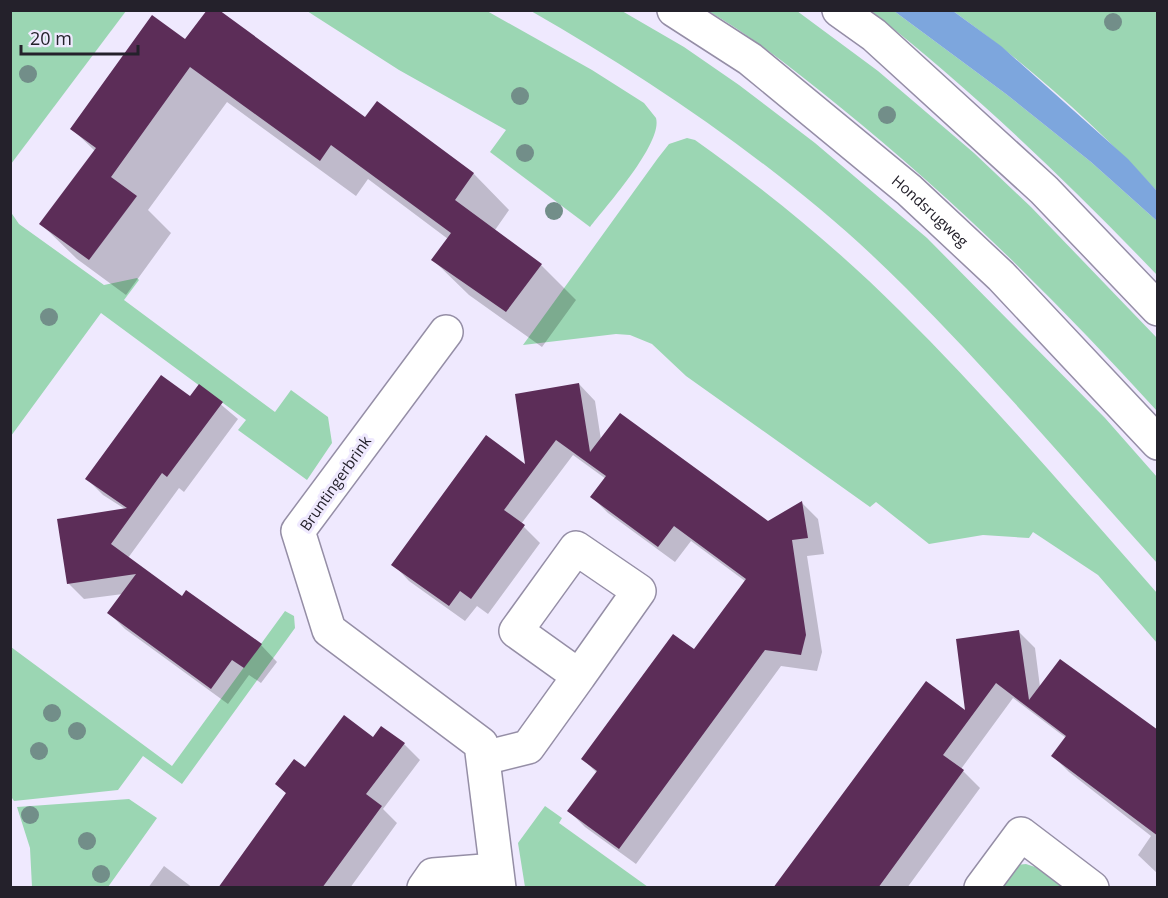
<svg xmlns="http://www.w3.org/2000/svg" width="1168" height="898" font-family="'Open Sans',sans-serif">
<rect width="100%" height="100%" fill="#efe9fe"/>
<g fill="#9bd6b3">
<polygon points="10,11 126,11 11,164 10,164"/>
<path d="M307,11H487L592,70L644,103L656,118C663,143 606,206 590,227L490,152L506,130L399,70Z"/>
<path d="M531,11H622L684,47L739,85L815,143L927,238L1105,418L1157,477V563C1074,471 994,376 906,288C800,181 662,86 531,11Z"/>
<path d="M708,11H797L878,71L974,153L1031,207L1157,338V411C1059,303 954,199 840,107C798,73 755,38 708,11Z"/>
<path d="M871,11H894L1006,94L1091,162L1157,221V275C1067,181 973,91 871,11Z"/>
<path d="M953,11H1157V191C1096,125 1026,63 953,11Z"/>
<path d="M687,138L695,140C767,191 837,248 900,311C990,400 1073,498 1157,593V643L1098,575L1033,532L1029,538L983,535L929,544L876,502L870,507L686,376L652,344L630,335L616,334L523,345L658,158L669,144Z"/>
<polygon points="10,211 19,224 104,285 137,278 139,280 124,300 275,412 291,390 328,417 332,443 307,480 238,430 246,420 101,313 11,436"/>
<polygon points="285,611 294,616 295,628 182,784 143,756 118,790 14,801 10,795 11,647 172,766"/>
<polygon points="129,799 157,818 108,887 32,887 30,848 17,807"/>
<polygon points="545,806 562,818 559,823 648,887 525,887 518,843"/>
<polygon points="1026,864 1035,867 1068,887 996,888 1016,865"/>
</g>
<polygon fill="#7da6dd" points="894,11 953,11 1001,46 1128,159 1157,191 1157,221 1091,162 1006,94"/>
<g fill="#0003">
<polygon points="185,41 365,119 377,103 474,174 509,210 495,230 541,265 576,300 542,347 469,295 433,260 448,239 368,179 356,196 227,102 148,210 171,233 126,295 77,259 41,224 95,151 72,129"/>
<polygon points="579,384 595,401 601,440 768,523 802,503 818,519 824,554 807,556 822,652 817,671 781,666 636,864 585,827 569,811 597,773 583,759 694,651 745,581 691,541 675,562 608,513 592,497 606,479 573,455 521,524 540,543 488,614 477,606 465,621 409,581 393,564 527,468"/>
<polygon points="199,386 238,419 184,492 179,488 128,558 182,598 186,592 261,645 277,662 261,683 249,675 228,704 125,629 109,613 123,594 84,599 68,583 125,509 103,495 87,479 191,398"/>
<polygon points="1019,632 1035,648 1040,687 1158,732 1158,874 1138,855 1151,836 1069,772 1053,756 1066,738 1013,698 961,769 980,788 907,888 775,888 967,713"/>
<polygon points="373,739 404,744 420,760 383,809 397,823 350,888 219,888 287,794 277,784"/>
<polygon points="164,866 193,888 148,888"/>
</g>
<g fill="#5c2d58">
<polygon points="207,10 219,10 365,117 377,101 474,173 455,200 542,264 506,312 431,260 451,233 331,145 320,161 190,67 111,177 137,196 89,260 39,224 96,148 70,129 152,15 185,39"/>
<polygon points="161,375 190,396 199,384 223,402 167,477 162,473 111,544 182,596 186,590 262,644 244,668 232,660 211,689 107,613 136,574 67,584 57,519 127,508 85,479"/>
<polygon points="579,383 590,452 620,413 768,521 802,501 808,538 792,540 806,635 801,655 765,650 619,849 567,811 597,771 581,759 673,634 694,649 746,579 674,526 658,547 590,497 606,476 556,440 504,510 525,525 471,599 460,591 449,606 391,565 486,435 525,464 515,394"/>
<polygon points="1019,630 1029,700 1060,659 1158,730 1158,836 1051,756 1066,736 996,683 943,755 964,770 878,888 773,888 926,681 965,710 956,639"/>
<polygon points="344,715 373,737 381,726 405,743 366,794 382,806 322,888 218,888 286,793 275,784 294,759 305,767"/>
</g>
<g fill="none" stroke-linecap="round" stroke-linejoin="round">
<defs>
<g id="street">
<polyline points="446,332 298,531 329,630 481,744 499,888"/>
<polyline points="484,758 528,747 579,676 516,631 576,548 639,591 579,676"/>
<polyline points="424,888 433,875 496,870"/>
<polyline points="981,888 1021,834 1092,888"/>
</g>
<g id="secondary">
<path id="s1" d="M674,10L750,59L909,190L1001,276L1158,443"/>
<polyline points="839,10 874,35 1044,190 1158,309"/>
</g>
</defs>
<use href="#street" stroke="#958ea6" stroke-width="36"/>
<use href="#secondary" stroke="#958ea6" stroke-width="36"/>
<use href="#street" stroke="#fff" stroke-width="33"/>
<use href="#secondary" stroke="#fff" stroke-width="33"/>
</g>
<g fill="#728e89">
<circle cx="1113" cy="22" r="9"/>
<circle cx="28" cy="74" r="9"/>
<circle cx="520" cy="96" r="9"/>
<circle cx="887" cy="115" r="9"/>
<circle cx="525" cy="153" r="9"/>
<circle cx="554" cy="211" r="9"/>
<circle cx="49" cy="317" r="9"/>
<circle cx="52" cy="713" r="9"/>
<circle cx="77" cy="731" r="9"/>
<circle cx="39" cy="751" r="9"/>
<circle cx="30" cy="815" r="9"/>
<circle cx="87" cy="841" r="9"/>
<circle cx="101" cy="874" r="9"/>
</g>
<g text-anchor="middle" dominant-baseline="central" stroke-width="6" stroke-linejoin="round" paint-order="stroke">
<g font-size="15" fill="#24212b" stroke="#efe9fe">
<text stroke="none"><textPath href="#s1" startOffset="326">Hondsrugweg</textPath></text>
<text transform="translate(335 483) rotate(-55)">Bruntingerbrink</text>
</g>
</g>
<rect width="1168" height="898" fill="none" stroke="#24212b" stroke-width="24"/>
<path d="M21 45v9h117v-9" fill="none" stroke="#24212b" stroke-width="3"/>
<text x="30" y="45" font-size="18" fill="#24212b" stroke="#efe9fe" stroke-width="4.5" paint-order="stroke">20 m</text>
</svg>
